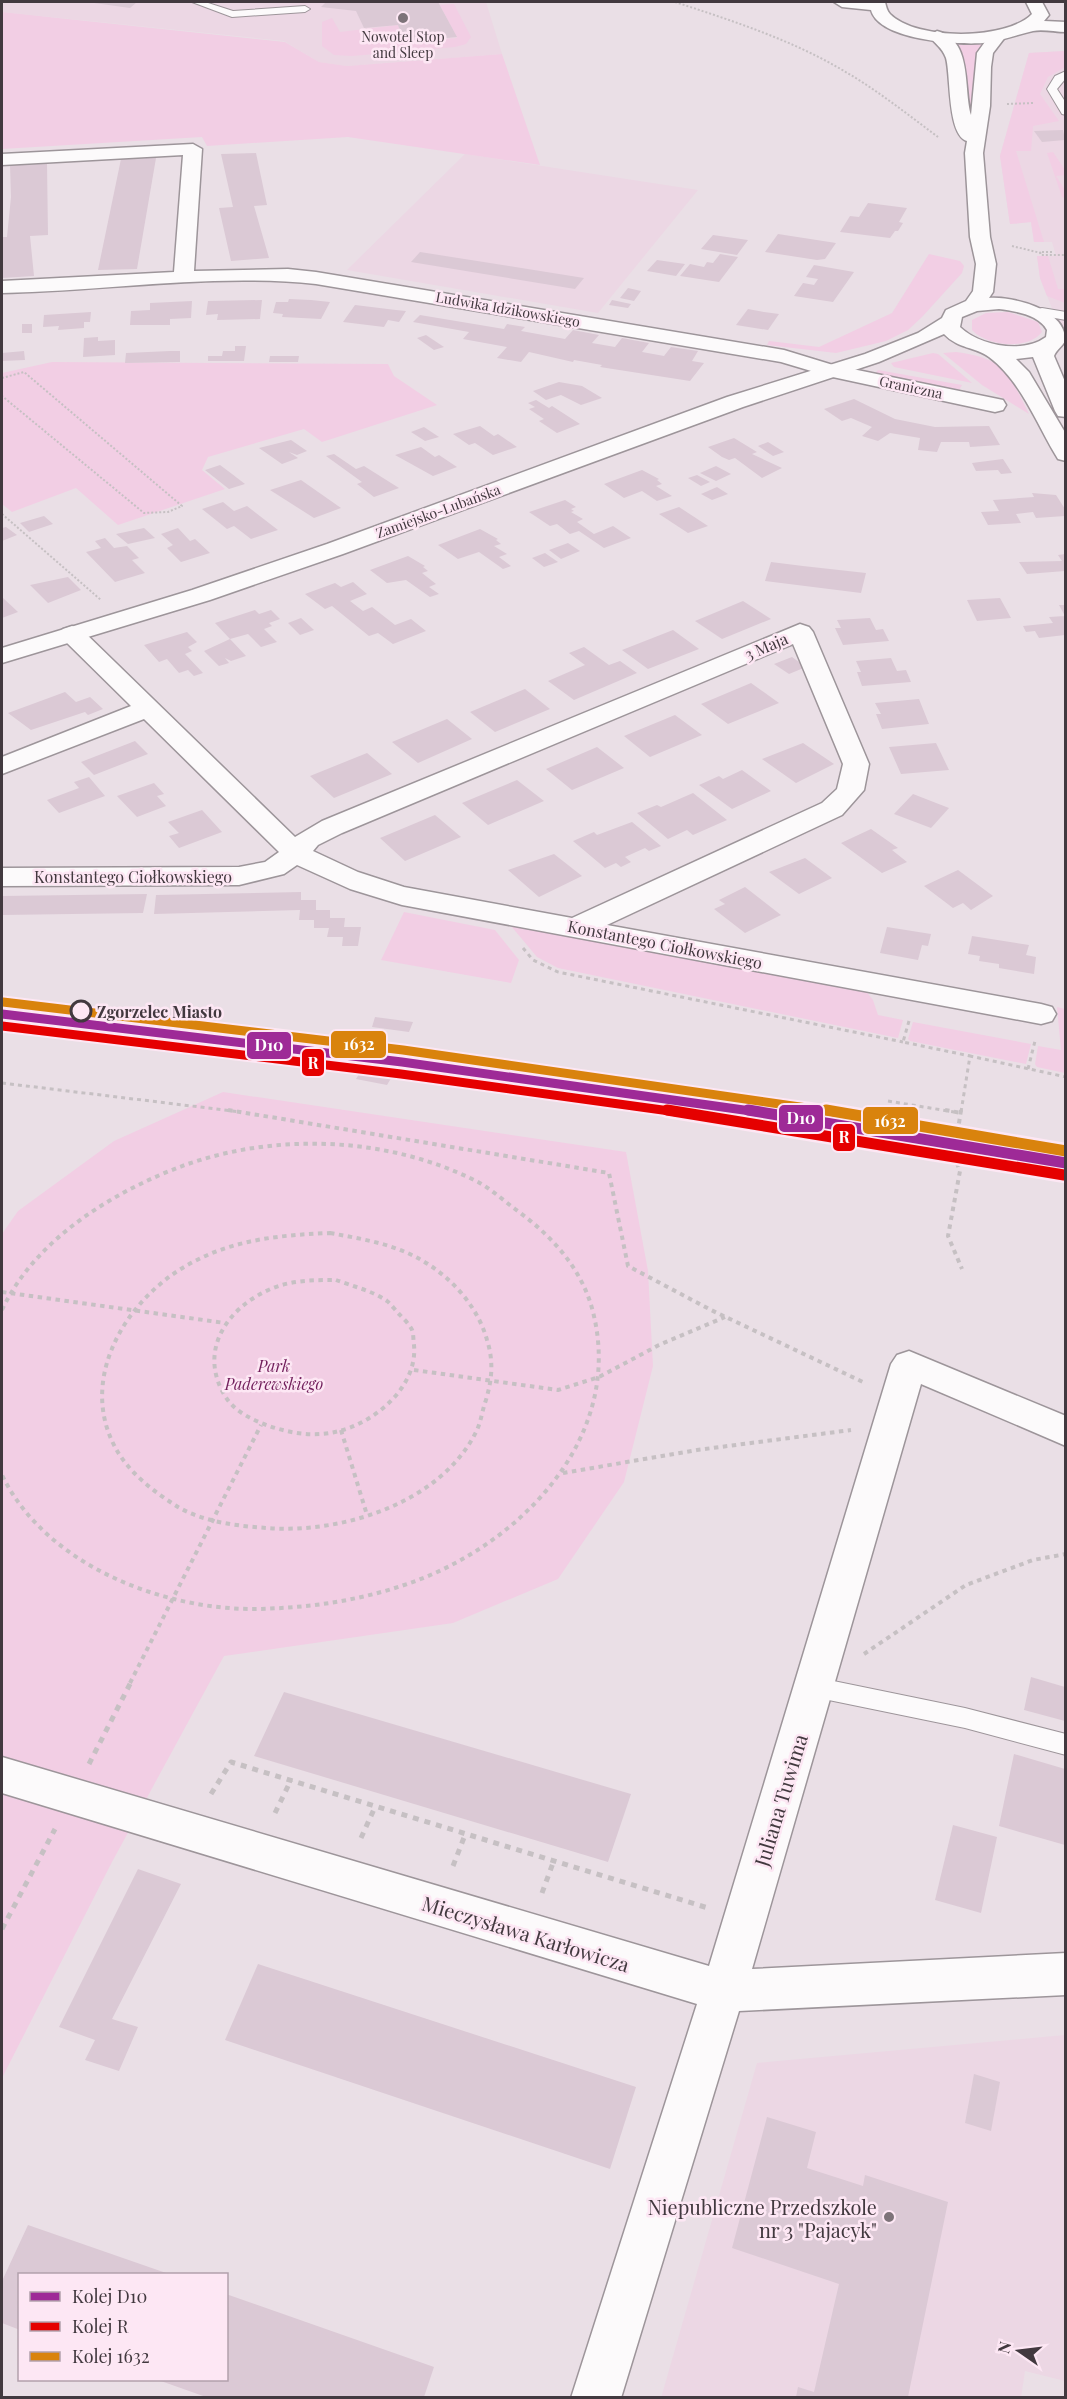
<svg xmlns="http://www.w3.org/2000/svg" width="1067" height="2399" font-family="'Playfair Display',serif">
<rect width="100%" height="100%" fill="#eadfe6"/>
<g fill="#ecd7e4">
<polygon points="2,2 486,2 502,54 347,66 319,62 284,41 2,12"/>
<polygon points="1065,51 1065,341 1040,278 1037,256 1056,256 1052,242 1034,242 1031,222 1010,224 1000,156 1029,53"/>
<polygon points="465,154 698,190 598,313 347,270"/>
<polygon points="1065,2035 1065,2381 1025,2371 1021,2398 661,2398 757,2063"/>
</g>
<g fill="#f2cee4">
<polygon points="454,4 471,37 466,44 455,47 352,56 334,55 322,46 322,22 332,18 340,32 398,25 404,42 457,38 440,5"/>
<polygon points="2,12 285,42 319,62 347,66 502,54 540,165 348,137 207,146 202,137 2,149"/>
<polygon points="957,41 984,42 973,107 969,106 962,59"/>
<polygon points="1065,51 1065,67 1048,77 1040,94 1059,121 1033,126 1031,151 1016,151 1044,242 1034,242 1031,222 1010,224 1000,156 1029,53"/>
<polygon points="1053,152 1065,170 1065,175 1056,176 1065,190 1065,198 1062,197 1047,153"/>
<polygon points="929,254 960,261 964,266 962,273 922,317 908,330 886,341 836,353 767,345 769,341 819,347 892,313"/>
<polygon points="1037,256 1048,256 1058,289 1065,289 1065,303 1047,296 1040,278"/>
<path d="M1008,312L1038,322L1042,332C1027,351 987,346 972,330V320L986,313Z"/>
<path d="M956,352C1006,359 1008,372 1029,414L982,385L943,353Z"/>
<polygon points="933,353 938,354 972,383 894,367 891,363"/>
<polygon points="52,362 388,364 394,376 437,405 322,442 304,429 208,457 202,470 225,489 118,525 76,488 12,512 2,504 2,373"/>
<polygon points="878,370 962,385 958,392 874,375"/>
<polygon points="404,912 495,930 519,960 511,983 381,960"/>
<polygon points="511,926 865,990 873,1000 878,1015 903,1020 898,1038 558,968 537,957"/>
<polygon points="1057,1007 1065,1009 1065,1073 1037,1067 1035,1064 1038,1046 1061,1050"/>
<polygon points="913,1022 1031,1044 1026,1064 910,1041 908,1039"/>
<polygon points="223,1092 626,1152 648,1271 653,1366 624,1482 558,1579 453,1623 224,1656 112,1862 2,2078 2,1234 18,1211 114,1141"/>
</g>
<g fill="#dbc9d5">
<polygon points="87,2 137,2 130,8"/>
<polygon points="326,2 438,2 457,37 404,42 398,25 364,28 356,11 321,7"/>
<polygon points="1063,130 1065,140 1042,142 1034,131"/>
<polygon points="256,153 267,205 254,206 269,258 231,261 219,208 233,207 221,154"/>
<polygon points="156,158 137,269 98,270 121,159"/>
<polygon points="47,164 48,235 30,236 34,276 2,278 2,237 7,237 11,197 10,165"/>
<polygon points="868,203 907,208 899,222 903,223 898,231 895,231 890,238 840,232 850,216 859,217"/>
<polygon points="778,234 836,243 825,259 817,260 765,252"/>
<polygon points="713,235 748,240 737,255 701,249"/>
<polygon points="420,252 509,266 584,278 575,289 411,262"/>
<polygon points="720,254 738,257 719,282 680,276 690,264 704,267 707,262 713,263"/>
<polygon points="657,260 685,264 676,276 647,271"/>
<polygon points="814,265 854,272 833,302 794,296 803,283 814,285 818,279 806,277"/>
<polygon points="628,288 641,291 634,301 620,298"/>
<polygon points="289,299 311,300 330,302 321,319 282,317 283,314 273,313 276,302 288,302"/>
<polygon points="262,300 260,319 217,320 218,314 206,315 208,301"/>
<polygon points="612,300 631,304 628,308 609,305"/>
<polygon points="192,301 191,318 170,319 170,325 130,325 131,311 150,310 150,303"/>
<polygon points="355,305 396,310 406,311 399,322 388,320 384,327 343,322"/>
<polygon points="748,309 764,312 779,314 768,330 736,325"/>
<polygon points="91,312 90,322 84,322 84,328 58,330 59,326 43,327 44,315"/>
<polygon points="420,315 504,329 507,324 525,327 521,331 565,339 573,330 599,335 592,343 615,347 622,338 649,343 642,352 664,356 671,347 698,351 692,361 704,363 690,381 600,367 602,365 574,360 573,362 529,352 521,362 497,358 507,347 463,339 469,332 413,322"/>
<rect x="22" y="324" width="10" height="9"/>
<polygon points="426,335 444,347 434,350 417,338"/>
<polygon points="98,337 98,341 115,340 115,355 83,357 84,338"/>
<polygon points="235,346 246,346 244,361 208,361 208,356 222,356 223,351 235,351"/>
<polygon points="24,351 25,360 2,361 2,353"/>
<polygon points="170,351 180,351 180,362 125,363 126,353"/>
<polygon points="270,356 299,356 298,362 269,362"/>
<polygon points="559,382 582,386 602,398 581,405 561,395 546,400 533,391"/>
<polygon points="854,399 895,419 935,427 989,426 1000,445 970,447 969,442 941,442 937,452 918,450 920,438 890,433 878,441 862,436 872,427 851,418 842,421 824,409"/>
<polygon points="536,400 549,408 552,406 580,424 557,433 539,421 544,419 529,409 535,407 528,403"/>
<polygon points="480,426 494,436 498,434 517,447 493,455 475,443 469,445 453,434"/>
<polygon points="424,427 439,437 425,441 411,432"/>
<polygon points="734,438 757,452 752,454 782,468 762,478 735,458 729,460 722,457 708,447"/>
<polygon points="291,440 307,451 297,455 289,452 298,458 282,464 259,448"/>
<polygon points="768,442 784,452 773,456 758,446"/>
<polygon points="421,447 435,457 439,455 457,467 433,476 395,455"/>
<polygon points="334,454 356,469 364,466 399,488 374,497 357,484 362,482 326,456"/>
<polygon points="1003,459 1012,473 1001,474 998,470 976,471 972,463"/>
<polygon points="220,465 232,474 245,484 229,489 205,470"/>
<polygon points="716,466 731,474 716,481 700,473"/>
<polygon points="642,470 659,479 657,480 662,484 656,486 672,496 657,501 642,491 624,498 604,484"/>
<polygon points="697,475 710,482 701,486 688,478"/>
<polygon points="301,480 341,508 314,518 270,490"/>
<polygon points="717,487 728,494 712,500 701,494"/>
<polygon points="1032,493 1056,495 1065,509 1065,516 1036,518 1033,512 1016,514 1021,523 988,525 981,512 999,511 993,500 1034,497"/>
<polygon points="565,500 576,507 571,509 574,511 571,512 583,519 577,522 594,534 613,526 631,538 604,548 579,531 570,534 557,524 550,526 529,512"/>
<polygon points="223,502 234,511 247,506 278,530 251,539 234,526 227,529 202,509"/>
<polygon points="679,507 708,526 688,533 659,514"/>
<polygon points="44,516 53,524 29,532 20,523"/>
<polygon points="6,527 17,535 2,541 2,528"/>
<polygon points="144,528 155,538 128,544 116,534"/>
<polygon points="178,528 190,541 195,539 210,553 181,562 167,548 173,545 161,534"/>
<polygon points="480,529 498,539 496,540 501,544 494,546 507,554 499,557 511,566 503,569 479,552 458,559 438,545"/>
<polygon points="105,538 114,548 127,546 139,558 132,560 145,573 115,582 86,552 101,548 95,541"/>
<polygon points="568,543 580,551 561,559 549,550"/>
<polygon points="545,553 558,562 544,567 532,558"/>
<polygon points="1065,554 1065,571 1027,574 1019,562 1062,561 1058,555"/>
<polygon points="408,556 425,566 423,567 428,571 422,573 436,584 429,587 439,594 430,597 406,580 387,583 370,570"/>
<polygon points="771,562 803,566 866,573 861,593 765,581"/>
<polygon points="68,577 81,590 48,603 30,585"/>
<polygon points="353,582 367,594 350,601 363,611 372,607 395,625 411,619 426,631 393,644 378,633 369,636 332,606 325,609 305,594 335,583 341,587"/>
<polygon points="2,597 18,612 2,618"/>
<polygon points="1000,598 1011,618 977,621 967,600"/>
<polygon points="743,601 771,619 722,639 695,621"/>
<polygon points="1059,605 1065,605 1065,635 1039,638 1035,631 1026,632 1023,626 1053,623 1049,617 1065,616"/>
<polygon points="255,610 259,614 271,610 280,619 269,623 272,626 264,629 277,642 261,647 248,634 230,639 215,623"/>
<polygon points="301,618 314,630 300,635 288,623"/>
<polygon points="870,618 876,630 883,629 889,641 843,645 835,628 841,628 837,620"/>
<polygon points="673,630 699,649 648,669 622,650"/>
<polygon points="187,632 197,642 188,647 192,651 185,654 203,673 194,676 188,670 179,673 167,659 159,662 144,645"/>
<polygon points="230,639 246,656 231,661 225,658 229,663 219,666 204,651"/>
<polygon points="584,647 609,665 620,661 637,673 574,700 548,681 585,665 569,653"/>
<polygon points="792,657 806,667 789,674 774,664"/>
<polygon points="891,658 897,671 906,670 911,682 862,686 857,672 861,672 856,661"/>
<polygon points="751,683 779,703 728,724 701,704"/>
<polygon points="525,689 550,709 495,732 470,712"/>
<polygon points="65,692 76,702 90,697 103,709 88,715 85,712 31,730 8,713"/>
<polygon points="919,699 929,724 882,729 876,714 881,714 875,703"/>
<polygon points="675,715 702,735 650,757 624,736"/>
<polygon points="447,719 472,739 418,763 392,742"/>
<polygon points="135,741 148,754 94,775 81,762"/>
<polygon points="803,743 834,764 796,783 762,759"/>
<polygon points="936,743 949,770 901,774 889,747"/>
<polygon points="597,747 624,768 572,790 546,769"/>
<polygon points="367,753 392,774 334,798 310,776"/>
<polygon points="742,770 771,791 732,809 699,785 719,776 723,779"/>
<polygon points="89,777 105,796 59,813 47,800 79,788 74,782"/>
<polygon points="517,780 544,801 488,825 462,803"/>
<polygon points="154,783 164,794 157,796 166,806 137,817 117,796"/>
<polygon points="693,793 727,820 693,835 687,830 668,839 637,813 657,805 661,807"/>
<polygon points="913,794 949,808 931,828 894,814"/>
<polygon points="202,810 222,832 179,848 169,836 179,833 168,822"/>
<polygon points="435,815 461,837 405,861 380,838"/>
<polygon points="632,822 661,846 649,851 645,848 625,857 631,862 621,867 616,863 605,868 573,841 594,832 597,835"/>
<polygon points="871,829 898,848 892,850 907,862 882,873 841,843"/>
<polygon points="554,854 582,876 539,897 508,870"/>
<polygon points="805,858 832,878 799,894 769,872"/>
<polygon points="958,870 993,896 971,910 963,903 953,908 924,886"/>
<polygon points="745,887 781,915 745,933 714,909 725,904 719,900"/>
<polygon points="301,892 301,900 316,900 316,910 330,910 330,918 345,918 344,927 361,927 358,946 342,946 343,937 327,937 329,928 314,928 314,920 299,920 300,910 154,914 156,895"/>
<polygon points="147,894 143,913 2,915 2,896"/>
<polygon points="887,927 931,934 928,946 922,945 918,960 880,953"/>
<polygon points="972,936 1029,945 1026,955 1036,957 1034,974 999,968 999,964 979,961 980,956 968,954"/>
<polygon points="375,1017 413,1022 409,1032 372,1027"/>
<polygon points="362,1069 393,1075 387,1085 356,1079"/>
<polygon points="1031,1677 1065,1687 1065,1721 1024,1710"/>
<polygon points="284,1692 631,1794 608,1862 254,1756"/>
<polygon points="1014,1754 1065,1769 1065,1845 999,1826"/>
<polygon points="953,1825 997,1837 981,1913 935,1900"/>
<polygon points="138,1869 181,1884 112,2019 138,2027 119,2071 85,2060 95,2040 59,2027"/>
<polygon points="258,1964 636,2087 610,2169 225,2040"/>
<polygon points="974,2074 1000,2082 991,2131 965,2123"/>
<polygon points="767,2117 816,2132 807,2168 863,2186 865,2175 948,2202 908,2397 796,2397 798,2387 814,2392 839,2284 732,2248"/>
<polygon points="28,2225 169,2274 20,2274 20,2330 2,2323 2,2281"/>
<polygon points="226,2294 434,2367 424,2397 206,2397 158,2380 226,2380"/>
</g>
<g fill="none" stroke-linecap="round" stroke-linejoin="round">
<defs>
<g id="lane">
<polygon points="192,2 205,2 233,11 305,6 310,9 305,12 232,17"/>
<polygon points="1066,71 1066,78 1057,89 1066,103 1066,115 1062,114 1047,89 1055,76"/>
<polygon points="1042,308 1066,312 1066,320 1038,315 1038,309"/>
<polygon points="814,1677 965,1708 1066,1734 1066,1755 965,1728 814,1697 806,1694 802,1687 806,1680"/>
</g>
<g id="street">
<path d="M193,144L202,149L194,271L288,269L316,272L784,350L833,365L1003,400L1006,405L1003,410L995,412L828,376L781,362L316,284C212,273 106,291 2,293V281L174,272L183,155L2,165V154Z"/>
<path d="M800,624L809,627L813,632L869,764L864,790L842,815L607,925L1041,1004L1052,1007L1056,1014L1052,1021L1041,1024L402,905L350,889L297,865L284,874L239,885L2,886V868L239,867L265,862L279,852L144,719L2,774V757L131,706L63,639L59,634L63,629L72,626L81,629L295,837L322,821ZM793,644L843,764L837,789L822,803L572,918L404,887L358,872L313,851L318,845L342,833Z"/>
<polygon points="909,1351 1066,1416 1066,1446 921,1384 752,1969 1066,1953 1066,1995 739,2011 621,2398 571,2398 697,2004 2,1793 2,1757 709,1966 891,1364 897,1355"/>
</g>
<path id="secondary" d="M937,31C973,40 963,88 971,115L977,53L992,32H1004L1006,36L993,53L991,67L990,106L983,153L990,237L996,264L993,292L989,298C1009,296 1067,308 1065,341C1062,347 1056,350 1054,356L1066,384V417L1058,416L1055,411L1033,357L1016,359L1029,372L1066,434V461L1058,459L1055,454C1036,422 1020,380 989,357C976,347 958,349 944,334L879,362L743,407L343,554L210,600L2,663V648L192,590L327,544L727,397L865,354L918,333L942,318L946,310L966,301L973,291L976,264L970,237L965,153L967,141C947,135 951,75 946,58C942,47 935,44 929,36ZM999,309C1015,311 1039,315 1047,330L1046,337C1023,354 980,346 960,327L962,317L977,311Z"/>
<path id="primary" d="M834,2H885C886,6 887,11 890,14C917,41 1007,40 1032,14L1026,2H1042L1049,15L1044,21L1066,22V32C1055,32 1043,29 1033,31C1016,35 1001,41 983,43C957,45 879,40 871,10L842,7Z"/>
</defs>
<use href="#lane" stroke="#9d959a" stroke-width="2"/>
<use href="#street" stroke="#9d959a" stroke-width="3"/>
<use href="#secondary" stroke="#9d959a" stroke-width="3"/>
<use href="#primary" stroke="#9d959a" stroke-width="3"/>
<g stroke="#c6c0c3" stroke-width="2" stroke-dasharray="2 2" stroke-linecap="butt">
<path d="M675,2C733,21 792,40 844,71C877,90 907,114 938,137"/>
<polyline points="1007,104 1033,103"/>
<polyline points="1012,246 1041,253"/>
<polyline points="1052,252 1040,252 1041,255 1065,255"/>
<polyline points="2,378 24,372 182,506 168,512 144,513 2,396"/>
<polyline points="2,514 101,600"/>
</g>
<g stroke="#c6c0c3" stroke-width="3" stroke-dasharray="4 4" stroke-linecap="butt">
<polyline points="523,948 533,960 558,972 903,1042"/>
<polyline points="909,1021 903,1042 970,1056"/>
<polyline points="1028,1069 1035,1041"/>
<polyline points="2,1083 241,1112"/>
<polyline points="888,1101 954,1112"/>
<polyline points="961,1112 970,1056 1066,1077"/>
</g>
<g stroke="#c6c0c3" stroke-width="4" stroke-dasharray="4.5 4.5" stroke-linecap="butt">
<polyline points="228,1110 609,1173 628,1266 711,1310 865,1383"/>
<polyline points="945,1110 961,1113"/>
<polyline points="961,1110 954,1156 960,1171 948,1236 962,1269"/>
<polyline points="879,1144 954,1156"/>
<path d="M330,1233C362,1239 395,1244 423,1261C452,1278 478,1307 487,1340C494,1362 492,1381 485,1403C482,1412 481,1421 477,1430C442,1503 342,1534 267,1528C237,1526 204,1522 178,1507C154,1492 128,1472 115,1447C77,1376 129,1295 193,1262C236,1239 282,1235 330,1233Z"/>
<path d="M336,1280C352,1286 373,1291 387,1301C391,1304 395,1310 399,1314C403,1318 408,1323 411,1328C414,1332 413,1340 414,1345C418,1387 374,1424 335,1432C312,1437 290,1433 269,1426C253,1420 237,1413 227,1399C196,1353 226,1307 273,1288C293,1280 315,1280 336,1280Z"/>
<polyline points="2,1292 225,1323"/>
<path d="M2,1310C35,1239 114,1191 185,1165C278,1132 390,1137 478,1182C491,1189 503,1200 515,1209C551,1235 582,1268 593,1312C625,1438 519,1546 407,1584C358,1601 308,1608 256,1609C161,1610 45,1564 2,1475"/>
<polyline points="414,1370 558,1390 599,1377 659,1345 725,1317"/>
<polyline points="341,1430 367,1515"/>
<polyline points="563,1473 697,1450 851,1430"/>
<polyline points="864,1654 966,1585 1033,1560 1066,1554"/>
<polyline points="130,1683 261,1425"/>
</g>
<g stroke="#c6c0c3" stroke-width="5" stroke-dasharray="6 6" stroke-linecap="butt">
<polyline points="89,1764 131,1682"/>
<polyline points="211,1794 231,1762 708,1908"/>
<polyline points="275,1813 291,1780"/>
<polyline points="361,1838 375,1807"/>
<polyline points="453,1866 465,1835"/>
<polyline points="542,1893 553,1863"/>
<polyline points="2,1929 55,1829"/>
</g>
<use href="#lane" fill="#fcfafb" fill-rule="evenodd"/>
<use href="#street" fill="#fcfafb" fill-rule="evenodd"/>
<use href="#secondary" fill="#fcfafb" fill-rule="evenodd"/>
<use href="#primary" fill="#fcfafb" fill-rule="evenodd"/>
<defs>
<polyline id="rail-1-far1" points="2,1014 402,1062 758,1112"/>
<polyline id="rail-1" points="748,1110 1066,1163"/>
<polyline id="rail-2-far1" points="2,1026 401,1074 677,1112"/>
<polyline id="rail-2" points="667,1110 1064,1175"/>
<polyline id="rail-3-far1" points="3,1002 403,1050 835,1112"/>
<polyline id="rail-3" points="826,1110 1066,1151"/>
</defs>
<use href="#rail-1-far1" stroke="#fde7f4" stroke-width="13"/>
<use href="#rail-1" stroke="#fde7f4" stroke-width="16"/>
<use href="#rail-2-far1" stroke="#fde7f4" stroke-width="13"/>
<use href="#rail-2" stroke="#fde7f4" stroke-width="16"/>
<use href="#rail-3-far1" stroke="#fde7f4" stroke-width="13"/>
<use href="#rail-3" stroke="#fde7f4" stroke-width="16"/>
<use href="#rail-1-far1" stroke="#9e2a97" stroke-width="9"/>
<use href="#rail-1" stroke="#9e2a97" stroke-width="11"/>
<use href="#rail-2-far1" stroke="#e50000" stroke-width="9"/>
<use href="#rail-2" stroke="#e50000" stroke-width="11"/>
<use href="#rail-3-far1" stroke="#d9830d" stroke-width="9"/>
<use href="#rail-3" stroke="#d9830d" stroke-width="11"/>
</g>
<g fill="#7d7379" stroke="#fde7f4" stroke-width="2">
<circle cx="403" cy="18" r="6"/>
<circle cx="889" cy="2217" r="6"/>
</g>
<circle fill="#fde7f4" stroke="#42393f" stroke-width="3" cx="81" cy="1011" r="10"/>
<g text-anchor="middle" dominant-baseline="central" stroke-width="5" stroke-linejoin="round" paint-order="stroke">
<g font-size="14" fill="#42393f" stroke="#fde7f4">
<text x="403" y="36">Nowotel Stop<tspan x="403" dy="16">and Sleep</tspan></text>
</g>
<g font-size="14" fill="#42393f" stroke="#fde7f4">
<text transform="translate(508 309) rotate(10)">Ludwika Idzikowskiego</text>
<text transform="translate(911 387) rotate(12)">Graniczna</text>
<text transform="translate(438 511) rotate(-20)">Zamiejsko-Lubańska</text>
</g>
<g font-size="16" fill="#42393f" stroke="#fde7f4">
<text transform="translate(766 646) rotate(-23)">3 Maja</text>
<text x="133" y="876">Konstantego Ciołkowskiego</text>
<text transform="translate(665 944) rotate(11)">Konstantego Ciołkowskiego</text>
</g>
<g font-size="16" font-weight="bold" fill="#42393f" stroke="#fde7f4" text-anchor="start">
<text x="97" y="1011">Zgorzelec Miasto</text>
</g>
<g font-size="16" font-style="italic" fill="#711e5b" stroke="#fde7f4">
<text x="274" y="1365">Park<tspan x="274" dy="18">Paderewskiego</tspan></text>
</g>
<g font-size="20" fill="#42393f" stroke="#fde7f4">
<text transform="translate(780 1800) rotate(-73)">Juliana Tuwima</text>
<text transform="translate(526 1933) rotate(17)">Mieczysława Karłowicza</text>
</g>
<g font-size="20" fill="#42393f" stroke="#fde7f4" text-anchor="end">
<text x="877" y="2206">Niepubliczne Przedszkole<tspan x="877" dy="23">nr 3 "Pajacyk"</tspan></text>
</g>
</g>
<g stroke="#fde7f4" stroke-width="2">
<rect x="330" y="1030" width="57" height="29" rx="6" fill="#d9830d"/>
<rect x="246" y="1031" width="46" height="29" rx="6" fill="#9e2a97"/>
<rect x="301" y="1048" width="24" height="29" rx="6" fill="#e50000"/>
<rect x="778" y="1104" width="46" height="29" rx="6" fill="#9e2a97"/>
<rect x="862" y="1106" width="57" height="29" rx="6" fill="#d9830d"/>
<rect x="832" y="1123" width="24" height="29" rx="6" fill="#e50000"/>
</g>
<g font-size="16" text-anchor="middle" font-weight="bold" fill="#fff">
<text x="359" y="1050">1632</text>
<text x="269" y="1051">D10</text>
<text x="313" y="1069">R</text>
<text x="801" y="1124">D10</text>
<text x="890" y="1127">1632</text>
<text x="844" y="1143">R</text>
</g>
<rect width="1067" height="2399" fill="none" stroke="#42393f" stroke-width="6"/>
<rect x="18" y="2273" width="210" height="108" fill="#fde7f4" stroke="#b2a1ac" stroke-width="1.5"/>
<rect x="30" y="2292" width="30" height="9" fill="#9e2a97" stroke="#b2a1ac" stroke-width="1.5"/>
<text x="72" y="2303" font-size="18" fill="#42393f">Kolej D10</text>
<rect x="30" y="2322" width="30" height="9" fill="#e50000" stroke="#b2a1ac" stroke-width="1.5"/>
<text x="72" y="2333" font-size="18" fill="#42393f">Kolej R</text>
<rect x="30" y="2352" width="30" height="9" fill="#d9830d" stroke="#b2a1ac" stroke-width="1.5"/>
<text x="72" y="2363" font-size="18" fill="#42393f">Kolej 1632</text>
<g transform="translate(1019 2351) rotate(284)" stroke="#fde7f4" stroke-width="4.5" paint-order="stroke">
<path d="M0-4.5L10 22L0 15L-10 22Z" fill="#42393f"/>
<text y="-9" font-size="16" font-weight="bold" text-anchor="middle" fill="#42393f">N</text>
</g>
</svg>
